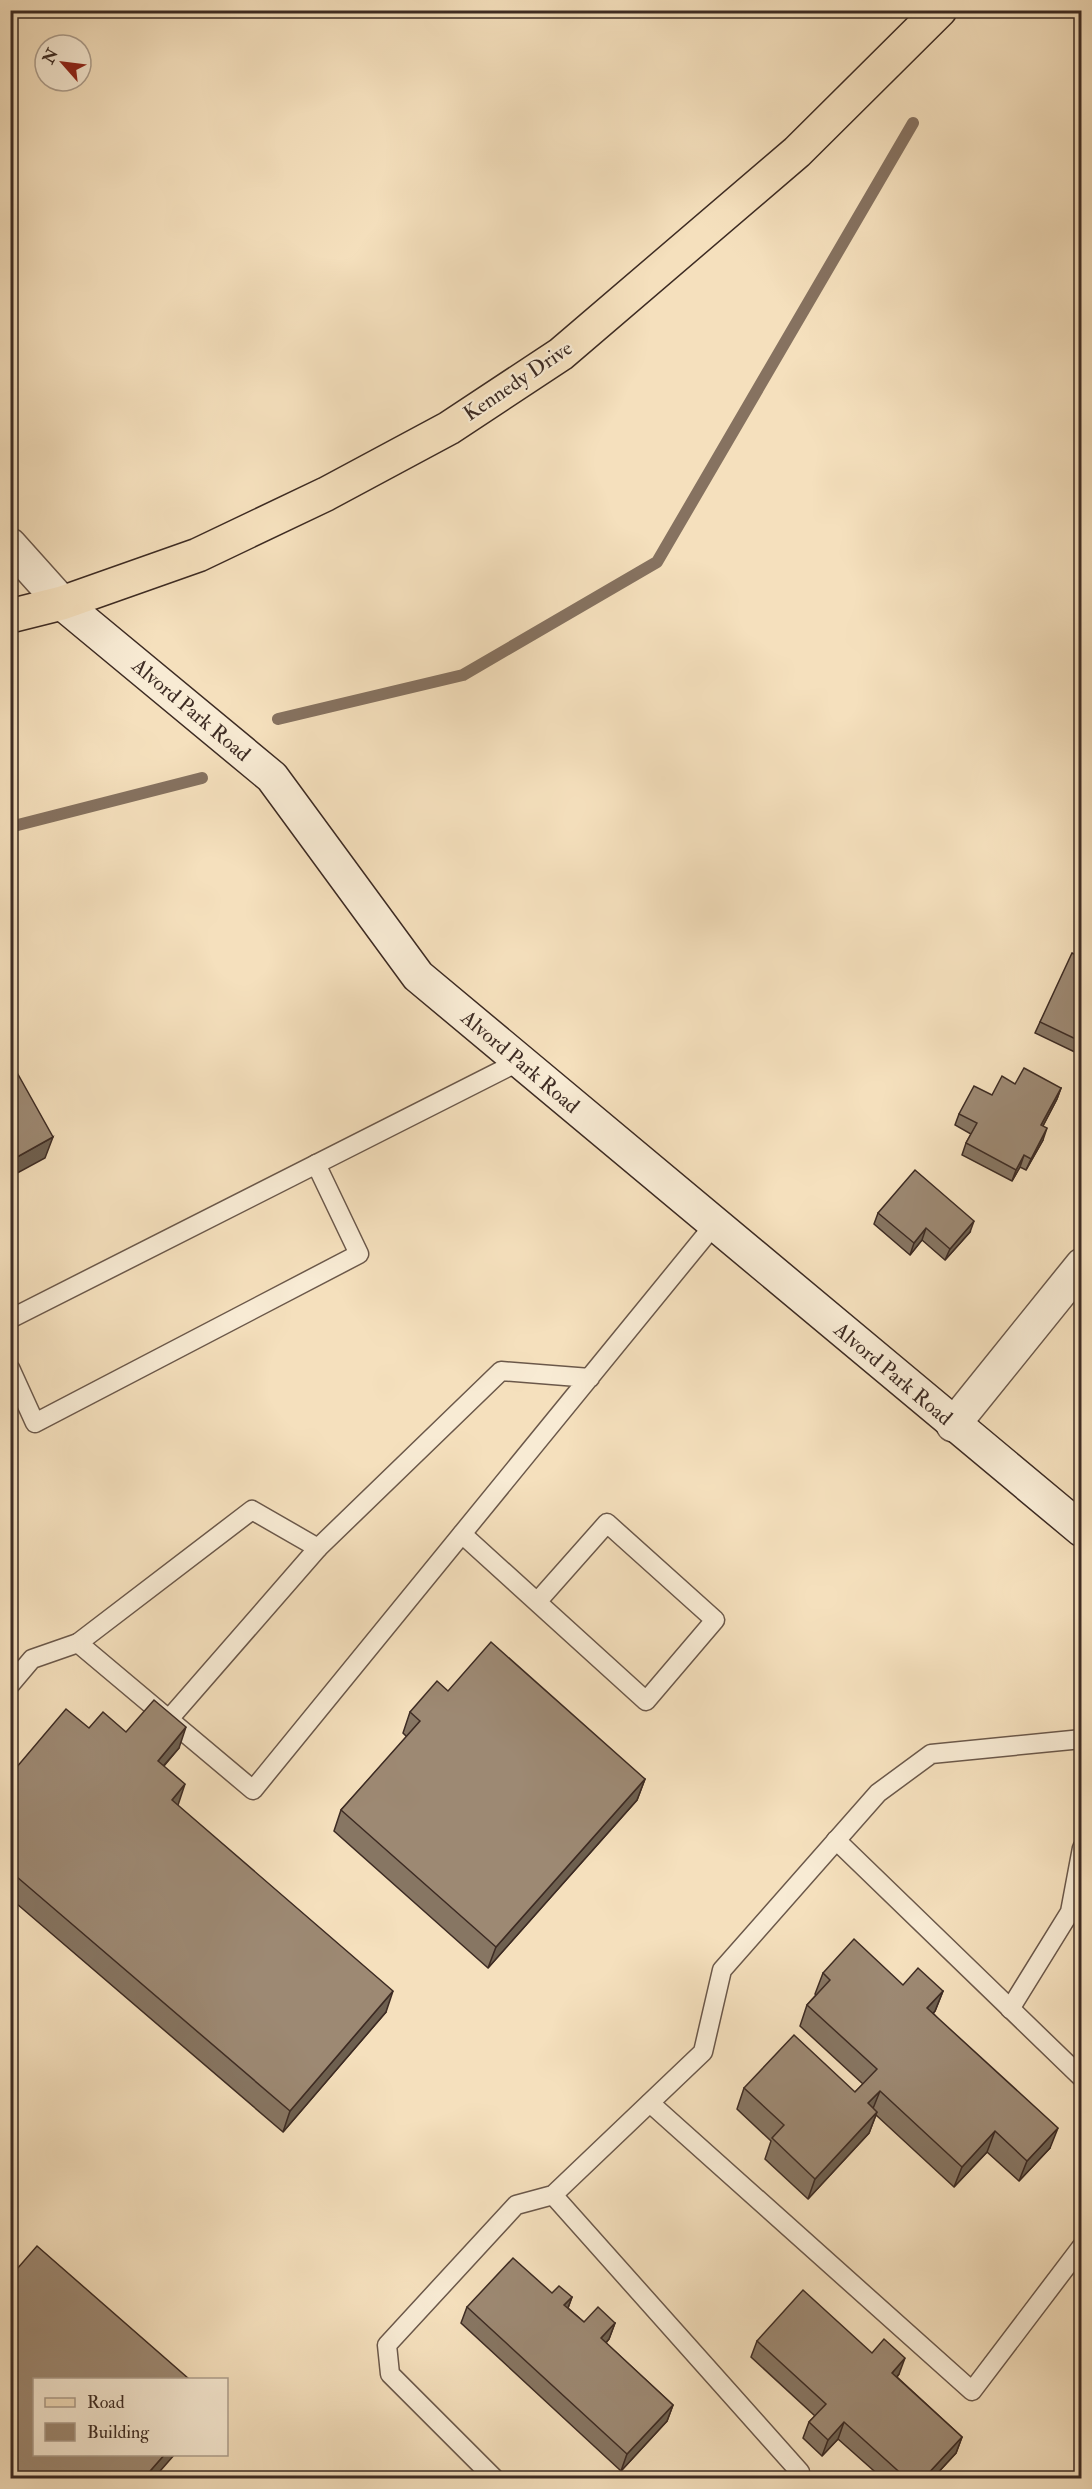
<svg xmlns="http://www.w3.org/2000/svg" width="1092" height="2489" font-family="'IM FELL Double Pica',serif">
<rect width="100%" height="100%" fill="#f5e0bd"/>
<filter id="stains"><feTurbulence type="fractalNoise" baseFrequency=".00333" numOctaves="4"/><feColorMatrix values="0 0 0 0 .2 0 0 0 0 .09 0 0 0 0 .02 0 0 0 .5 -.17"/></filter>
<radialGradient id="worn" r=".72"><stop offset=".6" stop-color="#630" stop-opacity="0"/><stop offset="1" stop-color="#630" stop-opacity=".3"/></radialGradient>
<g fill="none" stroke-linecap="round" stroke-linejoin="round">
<g stroke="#867260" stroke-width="12">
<polyline points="278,719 463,675 657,562 913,123"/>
<polyline points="10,827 202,778"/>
</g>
<defs>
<g id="lane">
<polyline points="10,1319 520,1061"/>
<polyline points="10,1368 35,1423 359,1254 316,1164"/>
<polyline points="590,1378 501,1371 318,1548 252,1510 78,1643 253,1790 714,1225"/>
<polyline points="462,1534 646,1701 715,1620 607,1523 537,1602"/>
<polyline points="10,1685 32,1659 78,1643"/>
<polyline points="169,1719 318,1548"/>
<polyline points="836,1840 1082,2078"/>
<polyline points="1010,2009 1070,1912 1082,1848"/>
<polyline points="650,2103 972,2391 1082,2246"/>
<polyline points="553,2195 800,2472 795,2478"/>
<polyline points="494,2478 390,2374 387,2345 516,2205 553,2195 703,2052 722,1970 878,1793 931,1754 1082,1739"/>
</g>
<g id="street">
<polyline points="10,545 62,603"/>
<polyline points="953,1425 1082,1265"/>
</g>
<polyline id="secondary" points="62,603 272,777 418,976 1082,1530"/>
<polyline id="primary" points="10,616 62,603 198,555 326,494 449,428 561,354 797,152 940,10"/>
</defs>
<use href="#lane" stroke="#6b584a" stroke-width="21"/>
<use href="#street" stroke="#6b584a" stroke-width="36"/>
<use href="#secondary" stroke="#3d2b23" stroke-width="36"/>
<use href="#primary" stroke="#3d2b23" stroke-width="36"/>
<use href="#lane" stroke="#f8ebd4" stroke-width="18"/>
<use href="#street" stroke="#f8ebd4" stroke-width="33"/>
<use href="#secondary" stroke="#f8ebd4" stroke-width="33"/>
<use href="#primary" stroke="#f5e0bd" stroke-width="33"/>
</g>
<g fill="#877663" stroke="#3d2b23" stroke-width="1.5">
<polygon points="1082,914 1082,927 1078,925"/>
<polygon points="1082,958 1081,1055 1035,1033 1040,1022"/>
<polygon points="1015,1084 1061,1088 1057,1099 1043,1126 1043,1140 1026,1170 1020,1167 1012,1181 962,1155 966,1143 971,1134 955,1125 959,1114"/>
<polygon points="878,1213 970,1232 945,1260 922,1240 910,1255 874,1224"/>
<polygon points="1082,1384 1082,1402 1076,1397"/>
<polygon points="448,1691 645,1779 637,1800 488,1968 334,1831 341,1810 407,1737 403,1733 410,1712"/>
<polygon points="89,1728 126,1732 179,1748 164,1766 177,1805 386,2012 283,2132 10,1898 10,1775"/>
<polygon points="823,1973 943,1991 935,2011 933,2013 1050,2148 1019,2181 987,2152 954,2187 876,2115 869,2133 808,2199 765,2159 771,2141 737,2109 744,2088 855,2092 863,2084 800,2026 807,2005 816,1995 815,1994"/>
<polygon points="552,2293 572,2297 568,2308 584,2322 615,2323 609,2339 606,2343 673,2405 667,2421 621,2471 461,2323 467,2307"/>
<polygon points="757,2341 872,2353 899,2374 897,2377 962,2437 956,2453 933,2478 882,2478 838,2439 822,2456 803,2438 809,2422 815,2416 751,2357"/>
</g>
<g fill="#6e6050" stroke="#3d2b23" stroke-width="1.5">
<polygon points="1061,1088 1057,1099 1037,1137 1041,1125"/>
<polygon points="1047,1128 1043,1140 1026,1170 1031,1159"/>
<polygon points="53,1137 45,1158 10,1177 10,1161"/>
<polygon points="1024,1155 1020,1167 1012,1181 1016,1170"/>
<polygon points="974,1221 970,1232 945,1260 950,1249"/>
<polygon points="926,1228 922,1240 910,1255 914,1243"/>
<polygon points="186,1727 179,1748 150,1781 158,1761"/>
<polygon points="645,1779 637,1800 488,1968 496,1947"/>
<polygon points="185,1784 178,1805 164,1821 172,1800"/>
<polygon points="393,1991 386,2012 283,2132 290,2111"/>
<polygon points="943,1991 935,2011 920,2028 927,2008"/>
<polygon points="880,2091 872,2111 868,2103"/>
<polygon points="877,2112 869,2133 808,2199 815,2179"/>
<polygon points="1058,2128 1050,2148 1019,2181 1027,2161"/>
<polygon points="995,2131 987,2152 954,2187 962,2167"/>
<polygon points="572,2297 566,2313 564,2305"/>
<polygon points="615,2323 609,2339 595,2355 601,2338"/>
<polygon points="905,2358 899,2374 886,2389 892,2373"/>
<polygon points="673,2405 667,2421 621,2471 627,2454"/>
<polygon points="844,2422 838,2439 822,2456 828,2440"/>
<polygon points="962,2437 956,2453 933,2478 924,2478"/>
<polygon points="165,2454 175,2454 154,2478 144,2478"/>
</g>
<g fill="#9d8973" stroke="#3d2b23" stroke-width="1.5">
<polygon points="1072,953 1082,958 1082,1042 1040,1022"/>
<polygon points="10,1060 53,1137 10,1161"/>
<polygon points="1024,1068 1061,1088 1041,1125 1047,1128 1031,1159 1024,1155 1016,1170 966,1143 977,1123 959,1114 974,1086 992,1095 1002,1076 1015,1084"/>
<polygon points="915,1170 974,1221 950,1249 926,1228 914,1243 878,1213"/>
<polygon points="491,1642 645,1779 496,1947 341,1810 420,1721 410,1712 437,1681 448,1691"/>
<polygon points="154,1700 186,1727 158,1761 185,1784 172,1800 393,1991 290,2111 10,1871 10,1775 66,1709 89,1728 103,1712 126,1732"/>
<polygon points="854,1939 903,1985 918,1968 943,1991 927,2008 1058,2128 1027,2161 995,2131 962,2167 880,2091 868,2103 877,2112 815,2179 772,2138 784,2125 744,2088 794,2035 855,2092 877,2069 807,2005 830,1980 823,1973"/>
<polygon points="37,2246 189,2379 34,2379 34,2454 165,2454 144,2478 10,2478 10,2277"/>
<polygon points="513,2258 552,2293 559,2286 572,2297 564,2305 584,2322 598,2307 615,2323 601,2338 673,2405 627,2454 467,2307"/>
<polygon points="803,2290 872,2353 884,2339 905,2358 892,2373 962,2437 924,2478 906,2478 844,2422 828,2440 809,2422 826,2404 757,2341"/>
</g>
<g text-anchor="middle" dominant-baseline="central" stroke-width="4.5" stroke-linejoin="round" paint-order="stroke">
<g font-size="21" fill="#3d2b23" stroke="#f8ebd4">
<text transform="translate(518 381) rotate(-34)">Kennedy Drive</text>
<text transform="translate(191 710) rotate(40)">Alvord Park Road</text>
<text transform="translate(520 1062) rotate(40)">Alvord Park Road</text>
<text transform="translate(893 1374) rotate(40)">Alvord Park Road</text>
</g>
</g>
<rect width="1092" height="2489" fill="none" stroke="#f5e0bd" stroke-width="36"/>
<rect x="12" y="12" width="1068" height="2465" fill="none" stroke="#3d2b23" stroke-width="3"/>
<rect x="18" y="18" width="1056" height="2453" fill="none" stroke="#3d2b23" stroke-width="1.5"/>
<rect x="33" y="2378" width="195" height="78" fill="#f8ebd4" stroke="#ad9e8d" stroke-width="1.5"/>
<rect x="45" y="2398" width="30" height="9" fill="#f5e0bd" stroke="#ad9e8d" stroke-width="1.5"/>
<text x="87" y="2408" font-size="18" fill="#3d2b23">Road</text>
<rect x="45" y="2423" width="30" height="18" fill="#9d8973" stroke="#ad9e8d" stroke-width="1.5"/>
<text x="87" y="2438" font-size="18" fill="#3d2b23">Building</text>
<g transform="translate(63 63) rotate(298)"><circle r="28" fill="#f8ebd4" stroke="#ad9e8d" stroke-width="1.5"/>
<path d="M0-4.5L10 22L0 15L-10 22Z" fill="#8f2418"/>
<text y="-9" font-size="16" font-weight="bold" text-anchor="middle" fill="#3d2b23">N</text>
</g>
<rect width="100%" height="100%" filter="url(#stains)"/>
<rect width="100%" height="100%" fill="url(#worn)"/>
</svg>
